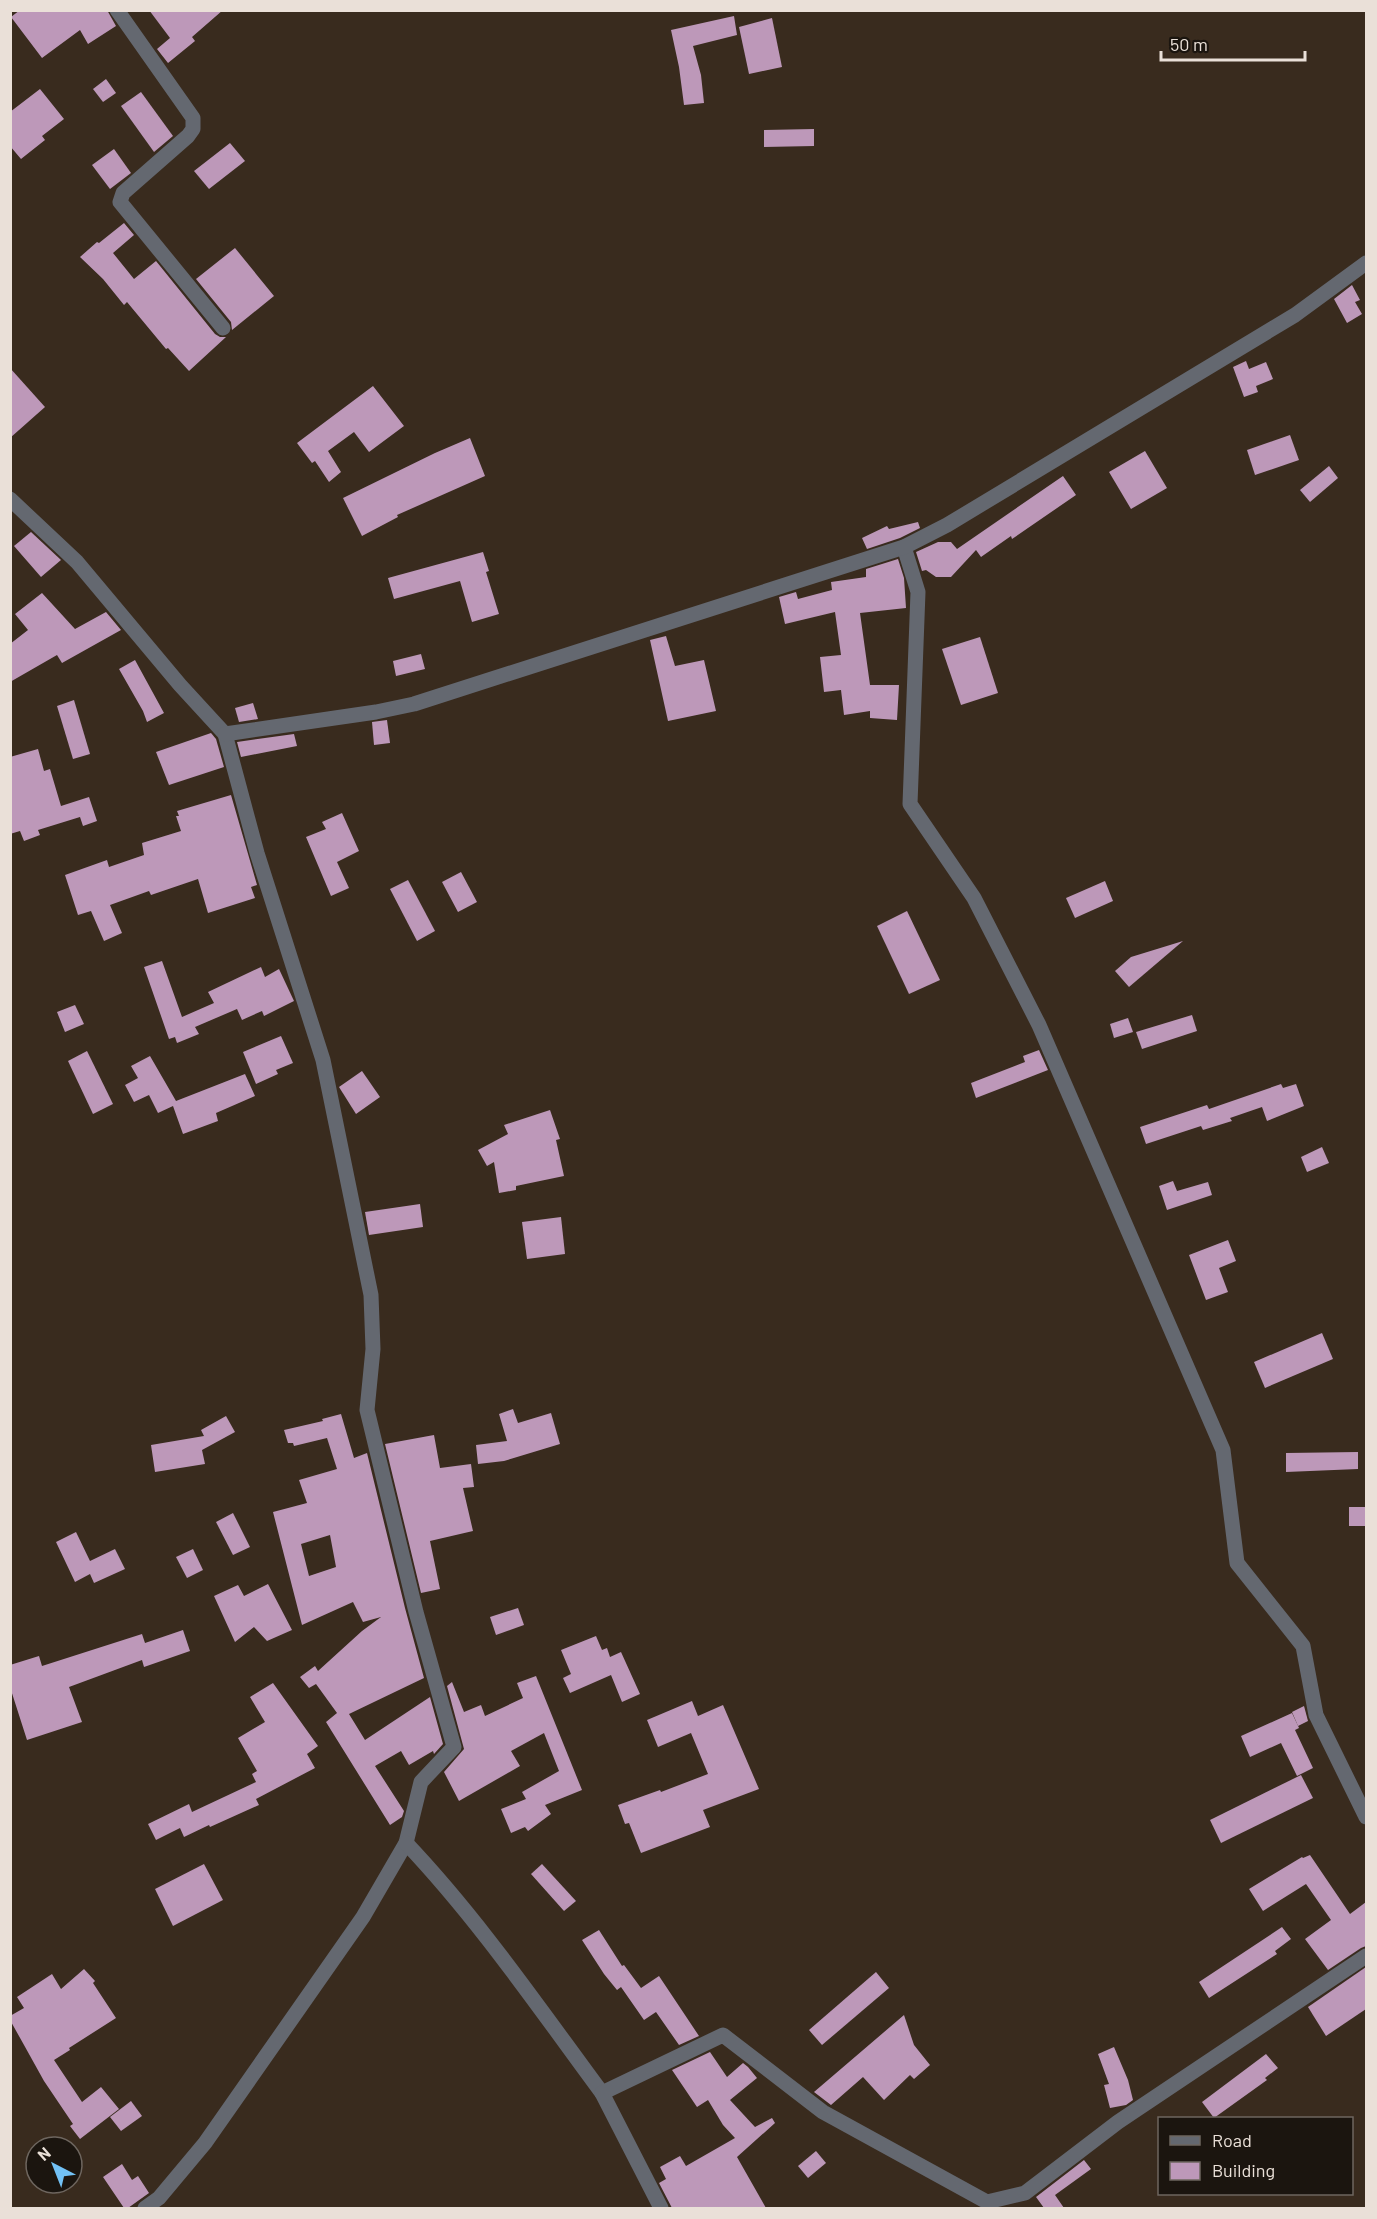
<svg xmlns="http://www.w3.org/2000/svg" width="1377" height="2219" font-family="Barlow,sans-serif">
<rect width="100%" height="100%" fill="#392b1e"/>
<g fill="#bd98b9" fill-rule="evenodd">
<polygon points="20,10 107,10 116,26 88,44 80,30 42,58 11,17"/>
<polygon points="149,10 223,10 192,37 195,41 168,63 157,49 170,38"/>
<polygon points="734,16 737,35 693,46 701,75 704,103 684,105 679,67 671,30"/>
<polygon points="772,18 782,67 749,74 739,27"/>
<polygon points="106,79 116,93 103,102 93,89"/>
<polygon points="40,89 64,119 42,136 45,140 21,159 10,146 10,112"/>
<polygon points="141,92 173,136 154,152 121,106"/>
<polygon points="814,129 814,146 764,147 764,130"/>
<polygon points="230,143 245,161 209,189 194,171"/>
<polygon points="114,149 131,173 110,189 92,165"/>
<polygon points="124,223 134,235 113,253 134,279 156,261 215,334 220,337 226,337 189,371 168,348 166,349 127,302 124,305 103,279 80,257 97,242 99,243"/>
<polygon points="235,248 274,296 232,330 231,322 196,279"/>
<polygon points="1352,285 1360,300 1355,302 1362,314 1347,323 1334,299"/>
<polygon points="1246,361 1249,369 1266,362 1273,379 1256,386 1258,392 1244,397 1233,367"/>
<polygon points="10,368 45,407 10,438"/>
<polygon points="373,386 404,426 369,452 354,432 328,451 341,472 329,482 315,461 312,463 297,443"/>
<polygon points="1290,435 1299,460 1255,475 1247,450"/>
<polygon points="470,438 485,476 397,515 398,517 362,536 343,498 435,453"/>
<polygon points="1145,451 1167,488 1131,509 1109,472"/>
<polygon points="1329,466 1338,478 1310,502 1300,490"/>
<polygon points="1063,476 1076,495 1012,539 1011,536 981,557 976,550 951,577 936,577 926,570 922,571 916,552 938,542 951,542 957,549"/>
<polygon points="918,522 920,528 900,538 867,549 862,538 887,526 889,529"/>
<polygon points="31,532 61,560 41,577 14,546"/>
<polygon points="483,552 489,571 486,572 499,614 472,622 460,581 394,599 388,578"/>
<polygon points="898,559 904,578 906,608 860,613 870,685 899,685 897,720 870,718 870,711 844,715 841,690 824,692 820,657 841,655 835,612 785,624 779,597 796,592 798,599 832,590 831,582 866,577 866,569"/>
<polygon points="42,593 75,629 106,612 121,630 62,663 57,655 10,682 10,644 28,630 15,614"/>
<polygon points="666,636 675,666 704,660 716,711 668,721 650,640"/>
<polygon points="980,637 998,693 961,705 942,649"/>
<polygon points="421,654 425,669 396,676 393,661"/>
<polygon points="135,660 164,713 147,722 143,711 119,669"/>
<polygon points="74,700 90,754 73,759 57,706"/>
<polygon points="253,703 258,719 239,722 235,708"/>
<polygon points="387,720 390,743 374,745 372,722"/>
<polygon points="211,733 216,739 224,767 169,785 156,752"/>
<polygon points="294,734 297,746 241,757 237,742"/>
<polygon points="38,749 44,771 50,769 61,806 89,797 97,821 83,826 80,817 38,830 40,835 24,841 20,831 10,834 10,757"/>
<polygon points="231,795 257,885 251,887 255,898 208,913 198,879 151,895 149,891 110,905 122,933 104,941 91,911 78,915 65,875 107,860 109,867 144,855 142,843 181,831 176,816 179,816 177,811"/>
<polygon points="342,813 359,851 337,862 349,888 331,896 306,837 326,829 322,822"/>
<polygon points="461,872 477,902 458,912 442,882"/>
<polygon points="408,880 435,931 417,941 390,889"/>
<polygon points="1105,881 1113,901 1075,918 1066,898"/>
<polygon points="907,911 940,980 909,994 877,926"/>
<polygon points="1183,941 1129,987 1115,971 1131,957"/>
<polygon points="162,961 182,1017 214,1003 208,992 261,967 265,977 279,969 294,1001 264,1016 262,1011 242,1020 237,1009 195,1027 199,1034 177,1043 175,1037 169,1039 144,967"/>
<polygon points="75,1005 84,1024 65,1032 57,1012"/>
<polygon points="1192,1015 1197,1031 1142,1049 1136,1032"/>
<polygon points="1128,1018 1133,1032 1114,1038 1110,1024"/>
<polygon points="281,1036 293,1063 276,1070 278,1074 256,1084 243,1052"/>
<polygon points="1039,1050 1048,1070 976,1098 971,1083 1025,1062 1023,1056"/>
<polygon points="87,1051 113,1104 93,1114 68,1061"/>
<polygon points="150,1056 176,1101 245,1074 255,1096 216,1113 218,1121 183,1134 173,1106 158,1113 149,1095 134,1102 125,1085 138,1078 131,1066"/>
<polygon points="362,1071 380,1097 356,1114 339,1087"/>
<polygon points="1281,1084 1283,1088 1296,1084 1304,1106 1267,1121 1262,1107 1230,1118 1232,1121 1203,1130 1201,1126 1146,1144 1140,1127 1207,1105 1209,1109"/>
<polygon points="550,1110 560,1139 556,1140 564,1176 516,1186 516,1190 499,1193 494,1162 487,1166 478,1150 508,1134 504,1125"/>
<polygon points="1322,1147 1329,1163 1307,1172 1301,1157"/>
<polygon points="1173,1181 1177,1191 1208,1182 1212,1195 1167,1210 1159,1186"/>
<polygon points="420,1204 423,1227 369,1235 365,1212"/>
<polygon points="561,1217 565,1254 527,1259 522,1222"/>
<polygon points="1228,1240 1236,1261 1219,1268 1228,1292 1206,1300 1189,1255"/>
<polygon points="1322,1333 1333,1359 1265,1388 1254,1362"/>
<polygon points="513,1409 518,1423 551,1413 560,1444 504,1461 478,1464 476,1445 507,1441 499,1414"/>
<path d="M341,1414L354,1458L367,1453L405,1608L424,1678L349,1714L365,1740L430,1697L443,1744L434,1754L433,1751L409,1765L401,1751L375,1766L404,1811L402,1817L390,1825L326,1722L337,1713L316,1684L309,1688L300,1677L315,1666L318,1671L362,1631L381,1617L363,1622L353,1602L302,1625L273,1512L307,1503L299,1480L337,1469L327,1438L294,1446L293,1443H288L284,1430L323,1421L322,1419ZM330,1535L336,1567L309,1576L301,1544Z"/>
<polygon points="226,1416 235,1432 202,1450 205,1464 155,1472 151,1445 204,1436 201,1430"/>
<polygon points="434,1435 440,1468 471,1464 474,1487 463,1488 473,1531 430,1541 440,1589 421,1593 385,1444"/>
<polygon points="1358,1452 1358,1469 1286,1472 1286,1453"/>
<rect x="1349" y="1507" width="17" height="19"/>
<polygon points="233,1513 250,1547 233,1555 216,1522"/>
<polygon points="76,1532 90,1561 115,1549 125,1569 94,1583 90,1574 75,1582 56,1542"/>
<polygon points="193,1549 203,1570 187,1578 176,1557"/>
<polygon points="268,1584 292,1630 267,1641 254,1627 235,1642 214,1596 238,1585 244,1596"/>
<polygon points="518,1608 524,1625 496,1635 490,1617"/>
<polygon points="183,1630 190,1651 144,1667 142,1660 69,1687 82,1722 27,1740 10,1687 10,1665 39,1656 42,1666 142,1634 145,1643"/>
<polygon points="596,1636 602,1650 607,1648 610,1657 621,1652 640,1694 622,1702 611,1675 570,1693 563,1678 571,1674 561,1650"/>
<polygon points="536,1676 582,1790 545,1805 551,1814 528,1831 525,1827 511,1833 501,1809 526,1799 522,1792 559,1771 544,1733 511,1751 520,1766 459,1801 444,1772 464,1749 447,1686 452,1682 464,1712 481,1705 485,1716 523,1698 517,1683"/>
<polygon points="273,1683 318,1746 307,1754 315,1768 256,1799 259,1805 210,1827 209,1825 184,1837 180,1828 156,1840 148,1824 189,1804 192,1812 256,1782 252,1774 257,1771 238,1738 265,1722 250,1697"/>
<polygon points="692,1701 698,1716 723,1705 759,1789 703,1810 710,1827 641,1853 629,1823 625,1824 618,1805 660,1790 661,1792 708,1774 691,1733 658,1747 647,1720"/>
<polygon points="1304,1706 1308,1721 1298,1726 1292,1712"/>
<polygon points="1292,1713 1299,1728 1295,1730 1313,1768 1297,1776 1281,1743 1250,1757 1241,1736"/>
<polygon points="1301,1775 1313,1798 1221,1843 1210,1820"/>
<polygon points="1310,1855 1350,1914 1366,1902 1366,1946 1361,1948 1328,1970 1305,1939 1331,1920 1306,1884 1263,1911 1249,1889 1302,1857 1303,1858"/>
<polygon points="204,1864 223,1900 173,1926 155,1889"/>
<polygon points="542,1864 576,1901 564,1911 531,1874"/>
<polygon points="1282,1927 1291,1939 1275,1951 1277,1954 1209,1998 1199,1982"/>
<polygon points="599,1930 622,1966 624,1965 641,1988 659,1976 699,2036 679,2045 656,2012 644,2020 621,1987 617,1990 604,1974 582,1940"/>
<polygon points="1366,1967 1366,2009 1326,2036 1308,2007"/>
<polygon points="84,1969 95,1981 93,1983 116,2018 69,2048 70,2050 54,2060 82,2102 101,2087 119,2109 80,2139 70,2126 73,2124 44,2081 24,2045 10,2020 10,2016 24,2008 17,1997 52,1974 61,1989"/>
<polygon points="876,1972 889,1988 822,2045 809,2030"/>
<polygon points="904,2015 914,2045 930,2065 914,2079 910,2075 884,2100 863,2077 831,2105 814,2092"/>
<polygon points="1114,2047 1128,2080 1133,2100 1126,2105 1110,2108 1104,2085 1109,2084 1098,2054"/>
<polygon points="710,2052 727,2077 743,2063 748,2067 757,2078 730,2100 755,2127 772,2118 775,2123 737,2157 766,2208 672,2208 659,2183 666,2179 660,2167 680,2156 686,2166 735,2138 723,2125 708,2100 697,2107 672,2070"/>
<polygon points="1266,2054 1278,2068 1265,2078 1267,2080 1214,2118 1202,2102"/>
<polygon points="131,2101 142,2116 121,2131 110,2117"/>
<polygon points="816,2151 826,2163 808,2178 798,2166"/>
<polygon points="1084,2160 1091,2169 1055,2195 1064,2208 1044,2208 1036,2197"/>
<polygon points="122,2164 132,2180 138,2176 149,2193 128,2208 124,2208 103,2177"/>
</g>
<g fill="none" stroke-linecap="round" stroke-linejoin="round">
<g stroke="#646870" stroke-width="15">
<polyline points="117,10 193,118 193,129 188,136 123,193 120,202 223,328"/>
<polyline points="10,499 77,562 180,685 225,734 257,853 323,1060 371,1295 373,1349 367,1410 416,1612 454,1747 421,1782 406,1843 363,1917 205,2143 159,2198 145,2208"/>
<polyline points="904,547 918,592 910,804 974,898 1039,1025 1223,1450 1237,1563 1303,1646 1316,1715 1366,1817"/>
<polyline points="225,734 376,712 414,704 904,547 947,525 1295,315 1366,263"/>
<path d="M406,1843C479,1920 539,2008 602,2093"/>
<polyline points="661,2208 602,2093 723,2035 823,2112 987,2202 1025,2193 1118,2122 1366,1956"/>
</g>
</g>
<rect width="1377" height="2219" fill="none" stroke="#eae0d8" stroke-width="24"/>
<rect x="1158" y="2117" width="195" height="78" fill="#1b150f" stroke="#6e665f" stroke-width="1.5"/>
<rect x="1170" y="2136" width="30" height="9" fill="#646870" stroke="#6e665f" stroke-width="1.5"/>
<text x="1212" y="2147" font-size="18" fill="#eae0d8">Road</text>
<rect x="1170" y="2162" width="30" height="18" fill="#bd98b9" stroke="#6e665f" stroke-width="1.5"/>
<text x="1212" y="2177" font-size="18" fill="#eae0d8">Building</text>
<g transform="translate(54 2165) rotate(318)"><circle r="28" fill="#1b150f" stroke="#6e665f" stroke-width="1.5"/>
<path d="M0-4.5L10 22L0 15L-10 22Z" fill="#72c1f5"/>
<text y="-9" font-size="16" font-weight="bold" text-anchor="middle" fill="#eae0d8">N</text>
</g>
<path d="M1161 51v9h144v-9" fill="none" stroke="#eae0d8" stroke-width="3"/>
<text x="1170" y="51" font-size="18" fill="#eae0d8" stroke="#1b150f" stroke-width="4.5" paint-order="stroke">50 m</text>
</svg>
